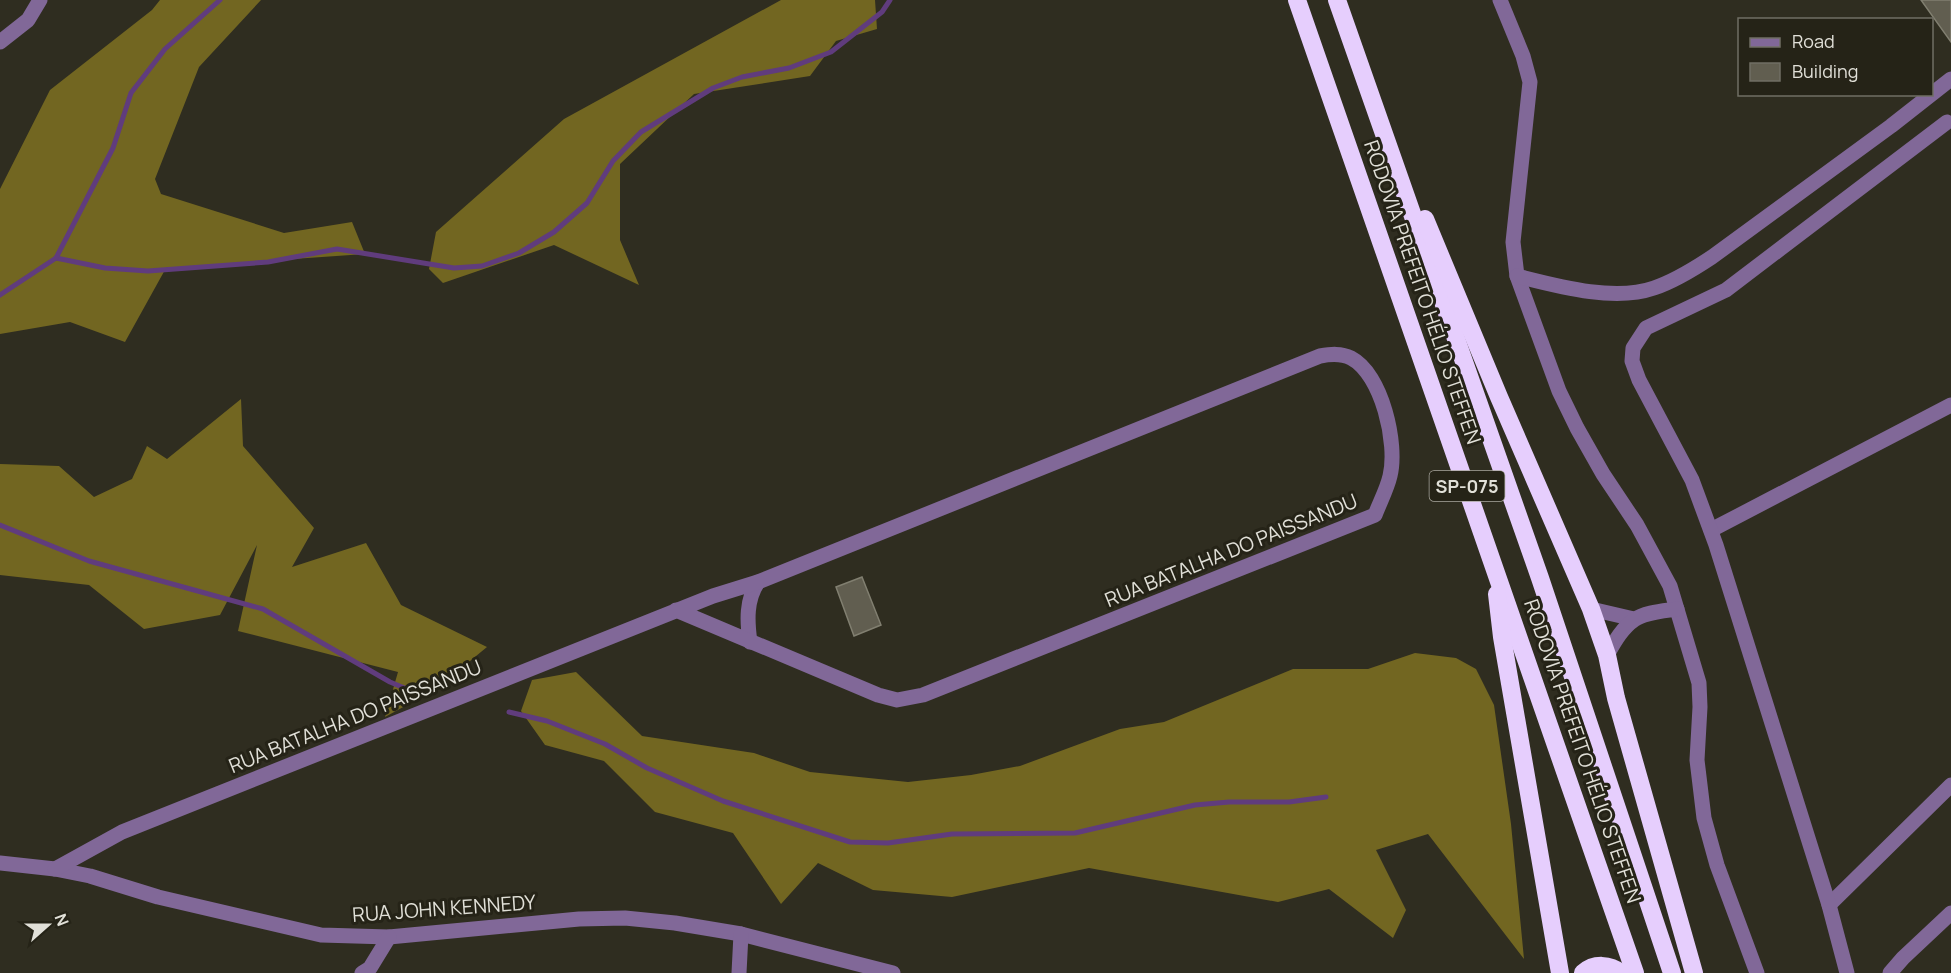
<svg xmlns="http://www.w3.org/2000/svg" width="1951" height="973" font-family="Manrope,sans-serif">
<rect width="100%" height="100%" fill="#2f2d20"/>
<g fill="#726621">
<polygon points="160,0 261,0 199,67 155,179 161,194 284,233 352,222 365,254 166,268 125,342 70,322 0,334 0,189 50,90 152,10"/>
<polygon points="781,0 875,0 877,29 836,41 810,76 694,94 620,164 620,240 639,285 554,245 443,283 429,269 436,232 564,119"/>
<polygon points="241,399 243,446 314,528 292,567 366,543 401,605 487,647 436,689 385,717 398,672 238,631 257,545 220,615 144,629 89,585 0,575 0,464 59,466 94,497 132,479 147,446 167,459"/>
<polygon points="1415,653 1456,658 1476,669 1494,705 1511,824 1524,959 1428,834 1376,850 1406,910 1393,938 1329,889 1278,902 1089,868 952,897 873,890 818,863 781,904 733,833 655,812 604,761 545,745 521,711 532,680 576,672 642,736 754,753 810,772 908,782 971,775 1020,766 1120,729 1164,722 1293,669 1368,669"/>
</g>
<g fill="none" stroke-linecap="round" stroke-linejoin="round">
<g stroke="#603c7d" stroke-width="5">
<polyline points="56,258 105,268 148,271 268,262 337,249 454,268 482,266 519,253 554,232 587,203 613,161 641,132 713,88 742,77 789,68 831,52 882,12 890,0"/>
<polyline points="0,295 56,258 113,148 131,93 165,49 220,0"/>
<polyline points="0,525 89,561 263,609 390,682 421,695"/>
<polyline points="509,712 547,721 605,744 647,768 723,801 850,842 888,843 952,834 1075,833 1195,805 1229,802 1289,802 1326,797"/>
</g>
</g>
<g fill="#615e50" stroke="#817f70" stroke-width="1.5">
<polygon points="1921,0 1951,0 1951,42"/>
<polygon points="862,577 881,625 854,636 836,587"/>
</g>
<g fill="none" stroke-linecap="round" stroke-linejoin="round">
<g stroke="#816898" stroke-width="15">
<polyline points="1500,0 1523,56 1530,82 1513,242 1517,276 1559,391 1577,428 1603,474 1637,525 1670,586 1699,683 1700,707 1697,760 1704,818 1717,865 1757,973"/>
<polyline points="0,42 28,20 40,0"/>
<path d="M1517,276C1557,286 1614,302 1654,288C1675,281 1694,269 1712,257L1891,126L1951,79"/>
<polyline points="1711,530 1951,405"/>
<polyline points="1591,609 1634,619"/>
<path d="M750,642C747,621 746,600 758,582"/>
<path d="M1607,655C1614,643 1622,628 1634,620C1645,612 1664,611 1677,609"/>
<polyline points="0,863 55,869 90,876 158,897 321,935 389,937 579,919 625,918 675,923 741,934 893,973"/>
<path d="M55,869L122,832L713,596L758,582L1320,356C1331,354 1341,353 1351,358C1382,374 1398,444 1390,476C1387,489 1380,502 1375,515L923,695L897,700L878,695L676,610"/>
<polyline points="1829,905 1951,785"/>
<polyline points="362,973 370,968 389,937"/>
<polyline points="739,973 741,934"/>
<polyline points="1847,973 1829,905 1716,545 1692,480 1639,380 1632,361 1633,348 1646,328 1726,290 1947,122"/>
<polyline points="1890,973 1903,958 1951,913"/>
</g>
<g stroke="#e6cefd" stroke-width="18">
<polyline points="1297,0 1635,973"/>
<polyline points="1337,0 1540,578 1672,973"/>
<polyline points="1425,219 1499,397 1591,609 1607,655 1616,698 1694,973"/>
<polyline points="1497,594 1502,637 1560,973"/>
<path d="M1583,973C1594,963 1610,964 1621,973"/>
</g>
</g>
<g text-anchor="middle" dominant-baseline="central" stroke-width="6" stroke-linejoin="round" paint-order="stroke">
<rect fill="#252317" stroke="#a9a79e" stroke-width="1.5" x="1429.5" y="471" width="75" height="30" rx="4.5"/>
<g font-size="18" font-weight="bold" fill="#e1e0d8">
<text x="1467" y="486">SP-075</text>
</g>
<g font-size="20" fill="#e1e0d8" stroke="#252317">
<text transform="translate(1423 292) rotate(71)">RODOVIA PREFEITO HÉLIO STEFFEN</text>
<text transform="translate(1231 550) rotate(-22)">RUA BATALHA DO PAISSANDU</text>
<text transform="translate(355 716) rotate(-22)">RUA BATALHA DO PAISSANDU</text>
<text transform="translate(1583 751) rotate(71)">RODOVIA PREFEITO HÉLIO STEFFEN</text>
<text transform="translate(444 908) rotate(-4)">RUA JOHN KENNEDY</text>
</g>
</g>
<rect x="1738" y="18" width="195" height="78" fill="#252317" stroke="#706f64" stroke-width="1.5"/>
<rect x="1750" y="38" width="30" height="9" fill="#816898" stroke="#706f64" stroke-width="1.5"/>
<text x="1792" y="48" font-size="18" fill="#e1e0d8">Road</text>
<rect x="1750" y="63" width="30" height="18" fill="#615e50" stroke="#706f64" stroke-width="1.5"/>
<text x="1792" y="78" font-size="18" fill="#e1e0d8">Building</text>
<g transform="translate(48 925) rotate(69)" stroke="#252317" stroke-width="4.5" paint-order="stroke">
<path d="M0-4.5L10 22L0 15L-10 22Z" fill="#e1e0d8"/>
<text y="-9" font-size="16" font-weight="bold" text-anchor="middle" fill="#e1e0d8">N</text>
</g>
</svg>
